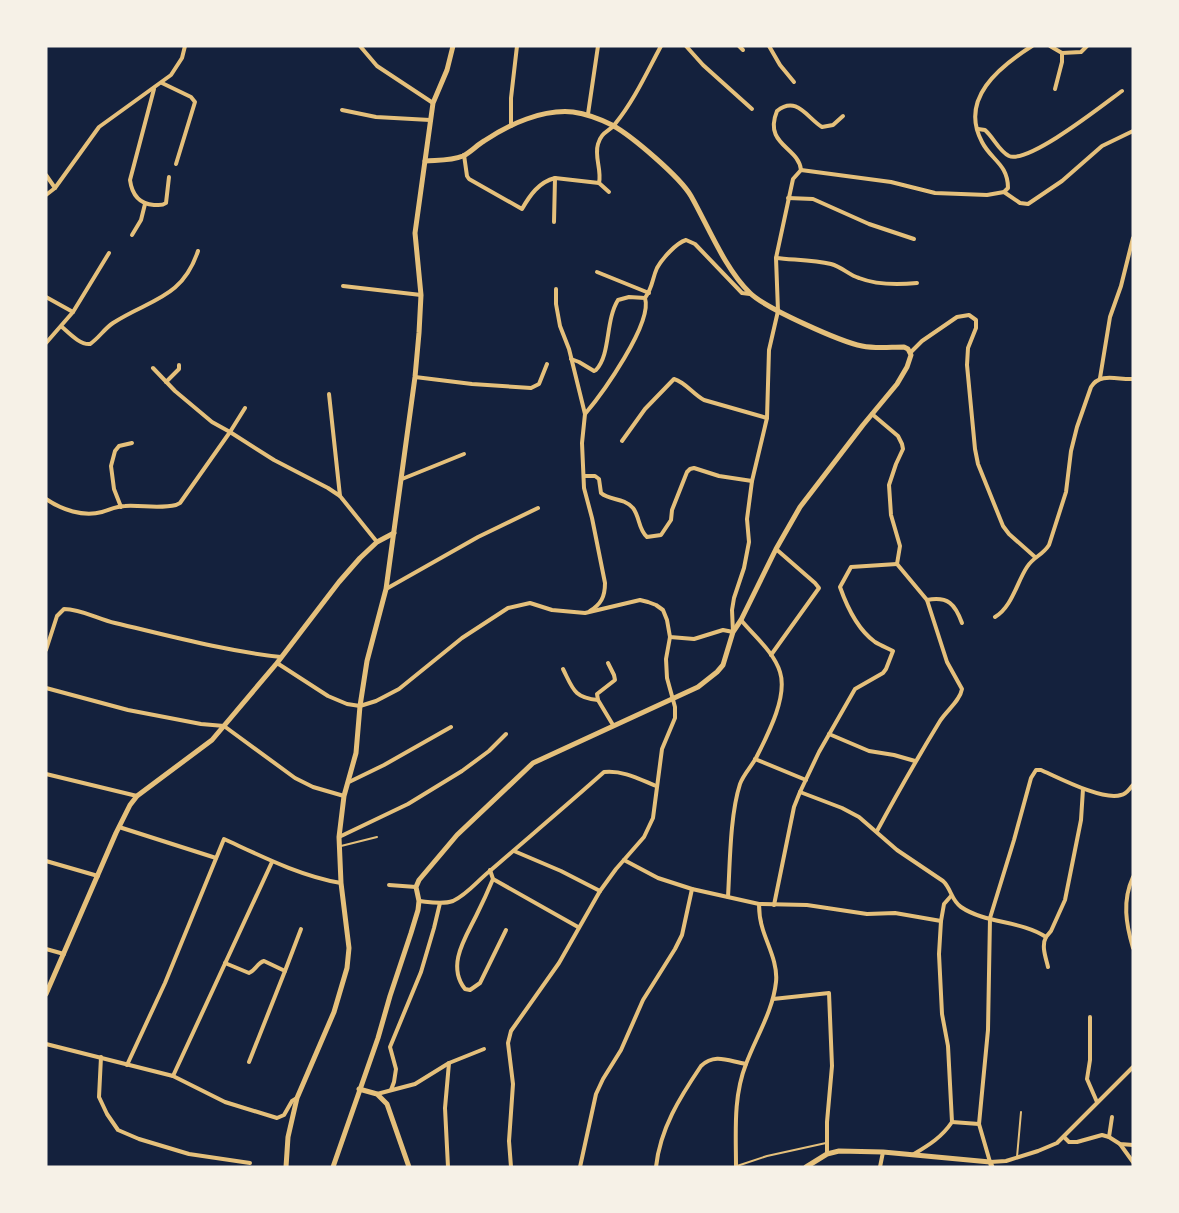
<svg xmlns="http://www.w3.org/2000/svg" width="1179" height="1213" font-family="'Roboto Condensed',sans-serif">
<rect width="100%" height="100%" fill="#14213d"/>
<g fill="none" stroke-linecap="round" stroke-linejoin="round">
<g stroke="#e5c07b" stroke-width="2">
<polyline points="341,846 377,837"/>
<polyline points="1017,1157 1021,1112"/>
<polyline points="737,1166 767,1156 826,1143"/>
</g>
<g stroke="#e5c07b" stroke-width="4">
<polyline points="360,46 377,66 433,103"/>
<polyline points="686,46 703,65 752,109"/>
<polyline points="739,46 743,50"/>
<polyline points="769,46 780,65 794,82"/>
<polyline points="1050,46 1062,53 1081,52 1087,46"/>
<polyline points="162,83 191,97 195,102 176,164"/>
<path d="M154,89L130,180C132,195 140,204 154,205C160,205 162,206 166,203L169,177"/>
<polyline points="1055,89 1062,62 1062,53"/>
<polyline points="342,110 376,117 430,120"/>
<polyline points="588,114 598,46"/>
<polyline points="511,126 511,98 517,46"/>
<path d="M978,129L985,130C994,138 999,151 1009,156C1029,164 1104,104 1122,91"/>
<path d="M464,155L467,176L469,179L522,209C530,195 539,182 555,178L599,183"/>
<path d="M801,170C799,147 763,145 777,111C797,95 807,118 822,127L833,125L843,116"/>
<polyline points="46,175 55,188"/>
<path d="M609,192L599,183C602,170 594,157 598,144C602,131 608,133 615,124C634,101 647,72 661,46"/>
<polyline points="1004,192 1020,203 1028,204 1062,181 1102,146 1133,131"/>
<polyline points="46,195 55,188 99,127 171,75 182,58 185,46"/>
<polyline points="788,198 813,199 869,224 914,239"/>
<polyline points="554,222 555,178"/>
<polyline points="132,235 141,220 145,204"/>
<path d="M776,258C794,260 814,260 831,264C842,267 849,275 859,278C877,285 898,285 917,283"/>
<polyline points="597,272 649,293"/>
<polyline points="343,286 421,295"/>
<path d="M556,289V304L560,326L569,349L585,414L582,443L584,488L592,518L605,583C605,597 601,604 590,611"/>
<polyline points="46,297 73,312"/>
<path d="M645,298C653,287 652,279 657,268C662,259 676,243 686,240L695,244L742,293L750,294"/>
<path d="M62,327C69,333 80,345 90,344C99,338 104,329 113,323C150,299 182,299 198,251"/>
<polyline points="46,343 73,312 109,253"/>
<polyline points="911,352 922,341 957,317 969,315 976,320 976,328 968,348 967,365 975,449 978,464 1003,526 1009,534 1035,557"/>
<path d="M571,359L579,362L594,371L596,370C611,354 605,321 618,300L629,297L645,298C653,323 602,394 585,414"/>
<polyline points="153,368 175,391 212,422 230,432 274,460 328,488 340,496 377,542"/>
<polyline points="415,377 472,384 531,388 539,384 547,364"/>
<polyline points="1100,378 1110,317 1121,286 1133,238"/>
<polyline points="166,382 179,369 179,365"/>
<polyline points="329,394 340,496"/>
<polyline points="872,414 898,436 902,444 903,449 896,464 889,485 891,515 900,546 897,564"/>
<path d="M622,441L645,409L674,379C685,382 693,394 704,400L767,418"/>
<path d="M584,476H595L599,479L601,493C610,501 623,497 633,508C640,517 638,529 647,537L661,535L671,520L672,510L687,472L690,469L694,468L719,476L752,481"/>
<polyline points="402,479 464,454"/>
<path d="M46,499C62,510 83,517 102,512C109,510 117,506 125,506C142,505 159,509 176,505L180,503L230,432L245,408"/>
<polyline points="121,507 114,489 111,466 115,451 119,446 132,443"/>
<polyline points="386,589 478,537 538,508"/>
<path d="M927,600C948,596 955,604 962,623"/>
<path d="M995,617C1012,607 1017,582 1027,567C1034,556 1042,556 1049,545L1066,492L1071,451L1077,427L1091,387C1100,372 1118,380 1133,379"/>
<path d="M46,650L57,616L64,609C81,609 98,619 115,623C170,636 225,651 281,657"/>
<polyline points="771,655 819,588 815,583 776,549"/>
<path d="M277,663L328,696L347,704L360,706L376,701L399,689L462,638L508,608L530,603L552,610L585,613L640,600L648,602L656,605L663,610L667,620L670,637L694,639L723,630L733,632L732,610L734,598L744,568L749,542L747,519L752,481L767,418L769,350L778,311L776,258L793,179L801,170L891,182L935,193L987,195L1004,192L1008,188C1008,164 991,160 982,142C959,99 999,67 1032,46"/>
<polyline points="608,663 614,675 615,680 597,694 598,700 613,725"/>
<path d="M563,669C573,689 574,698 598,700"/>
<polyline points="46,688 128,710 201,724 224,726 295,778 313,787 344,796"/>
<polyline points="829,734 869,751 894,755 915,761"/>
<polyline points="755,759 806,780"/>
<polyline points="46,774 137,796"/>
<polyline points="349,782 384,765 451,727"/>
<path d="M800,792L842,808L859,817L897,850L943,881C951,888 951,900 961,907C986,924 1020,920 1046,937C1041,946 1046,958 1048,967"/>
<polyline points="119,827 216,858"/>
<path d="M877,831C897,794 918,757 940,721C947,710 960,701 962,689L947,662L927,600L897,564"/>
<polyline points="339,837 408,804 462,771 489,751 506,734"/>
<polyline points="514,851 561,871 600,891"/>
<polyline points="624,860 658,878 692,889 759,904 807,905 867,914 895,913 941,921"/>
<polyline points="46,861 98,876"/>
<polyline points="490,870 493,879 578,927"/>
<path d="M1133,877C1122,901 1126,924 1133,948"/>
<path d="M493,879C488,891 483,902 477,914C466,937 446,965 465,989L470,990L480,983L506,930"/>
<polyline points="389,885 416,887"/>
<path d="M728,897C730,863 730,815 740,784C743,775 751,767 756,758C767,736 788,697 780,672C774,652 754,636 741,620"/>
<path d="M419,901C429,902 442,905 453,901C468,894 478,880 491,870C529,837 567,805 604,772C623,770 639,779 656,786"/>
<path d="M774,905L794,807L800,792L819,752L855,689L883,673L886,669L893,651C887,648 880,645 875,642C857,629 847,607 840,587L851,567L897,564"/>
<polyline points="1046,937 1051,931 1065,900 1081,820 1083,789"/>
<polyline points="46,949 64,954"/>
<path d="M225,963L249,973C256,970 257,963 264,961L285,971L249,1062"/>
<polyline points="285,971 301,929"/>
<polyline points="773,999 829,993 832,1066 827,1122 827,1154"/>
<polyline points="1090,1017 1090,1060 1087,1079 1097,1102"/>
<polyline points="46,1044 173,1076 225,1102 277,1118 284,1115 292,1101 297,1098"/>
<polyline points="101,1057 99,1097 107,1114 118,1130 139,1139 189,1154 250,1163"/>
<path d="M127,1065L165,983L224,839C261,856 300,876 341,883"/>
<polyline points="173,1076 272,862"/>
<polyline points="391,1090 394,1082 396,1069 390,1047 421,972 434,928 440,903"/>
<polyline points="377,1094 415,1084 449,1063 484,1049"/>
<polyline points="952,1122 979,1124 990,1162 1006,1161 1038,1151 1057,1143 1133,1067"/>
<path d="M979,1124L988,1030L990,918L1014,840L1031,778L1036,770H1041C1059,778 1103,801 1121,795C1127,794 1129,789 1133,785"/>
<polyline points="1064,1137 1069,1142 1077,1142 1102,1135 1109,1137 1120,1144 1133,1145"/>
<polyline points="1109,1137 1112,1117"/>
<polyline points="1120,1144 1133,1162"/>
<path d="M914,1154C929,1145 942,1137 952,1122L948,1046L942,1014L939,954L941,921L944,904L951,896"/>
<polyline points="448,1167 445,1108 449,1063"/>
<polyline points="511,1167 509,1141 513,1084 508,1043 511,1031 559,963 600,891 616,869 644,837 653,818 662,749 675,718 675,707 667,678 666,659 670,637"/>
<polyline points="580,1167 596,1094 603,1079 621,1050 643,1000 675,949 682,935 692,889"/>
<path d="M656,1167C660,1129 680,1097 701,1066C715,1053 728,1061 746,1064"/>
<path d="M736,1167C736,1132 733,1097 746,1064C756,1037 773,1011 776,982C778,964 768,946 763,930C760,921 759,913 759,904"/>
<polyline points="880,1167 883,1152"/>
</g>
<g stroke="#e5c07b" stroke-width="5">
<polyline points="46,994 116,833 130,805 137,796 212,740 277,663 339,582 360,558 377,542 394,533"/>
<polyline points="359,1089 377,1094 387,1104 409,1167"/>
<polyline points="286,1167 288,1137 297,1098 334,1012 347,968 349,948 341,883 339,837 344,796 356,753 360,706 367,661 386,589 415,377 419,333 421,295 415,233 433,103 447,70 453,46"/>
<path d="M333,1167L378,1038L390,996L411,933L418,910L419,901L416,887L419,880L457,835L533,763L698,687L717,672L723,665L733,632L741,620L776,549L800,507L863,425L897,384L907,367L911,355L908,349L904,347C890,347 876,349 862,346C841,342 765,308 750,293C725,269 708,226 691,196C680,177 632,136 612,125C600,119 587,114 573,112C543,109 509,124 484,141C477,145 471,152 463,156C451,161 438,160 425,161"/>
<polyline points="806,1167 827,1154 839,1151 883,1152 990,1162 992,1167"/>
</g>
</g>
<rect width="1179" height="1213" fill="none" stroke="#f6f1e7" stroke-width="95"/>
</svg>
